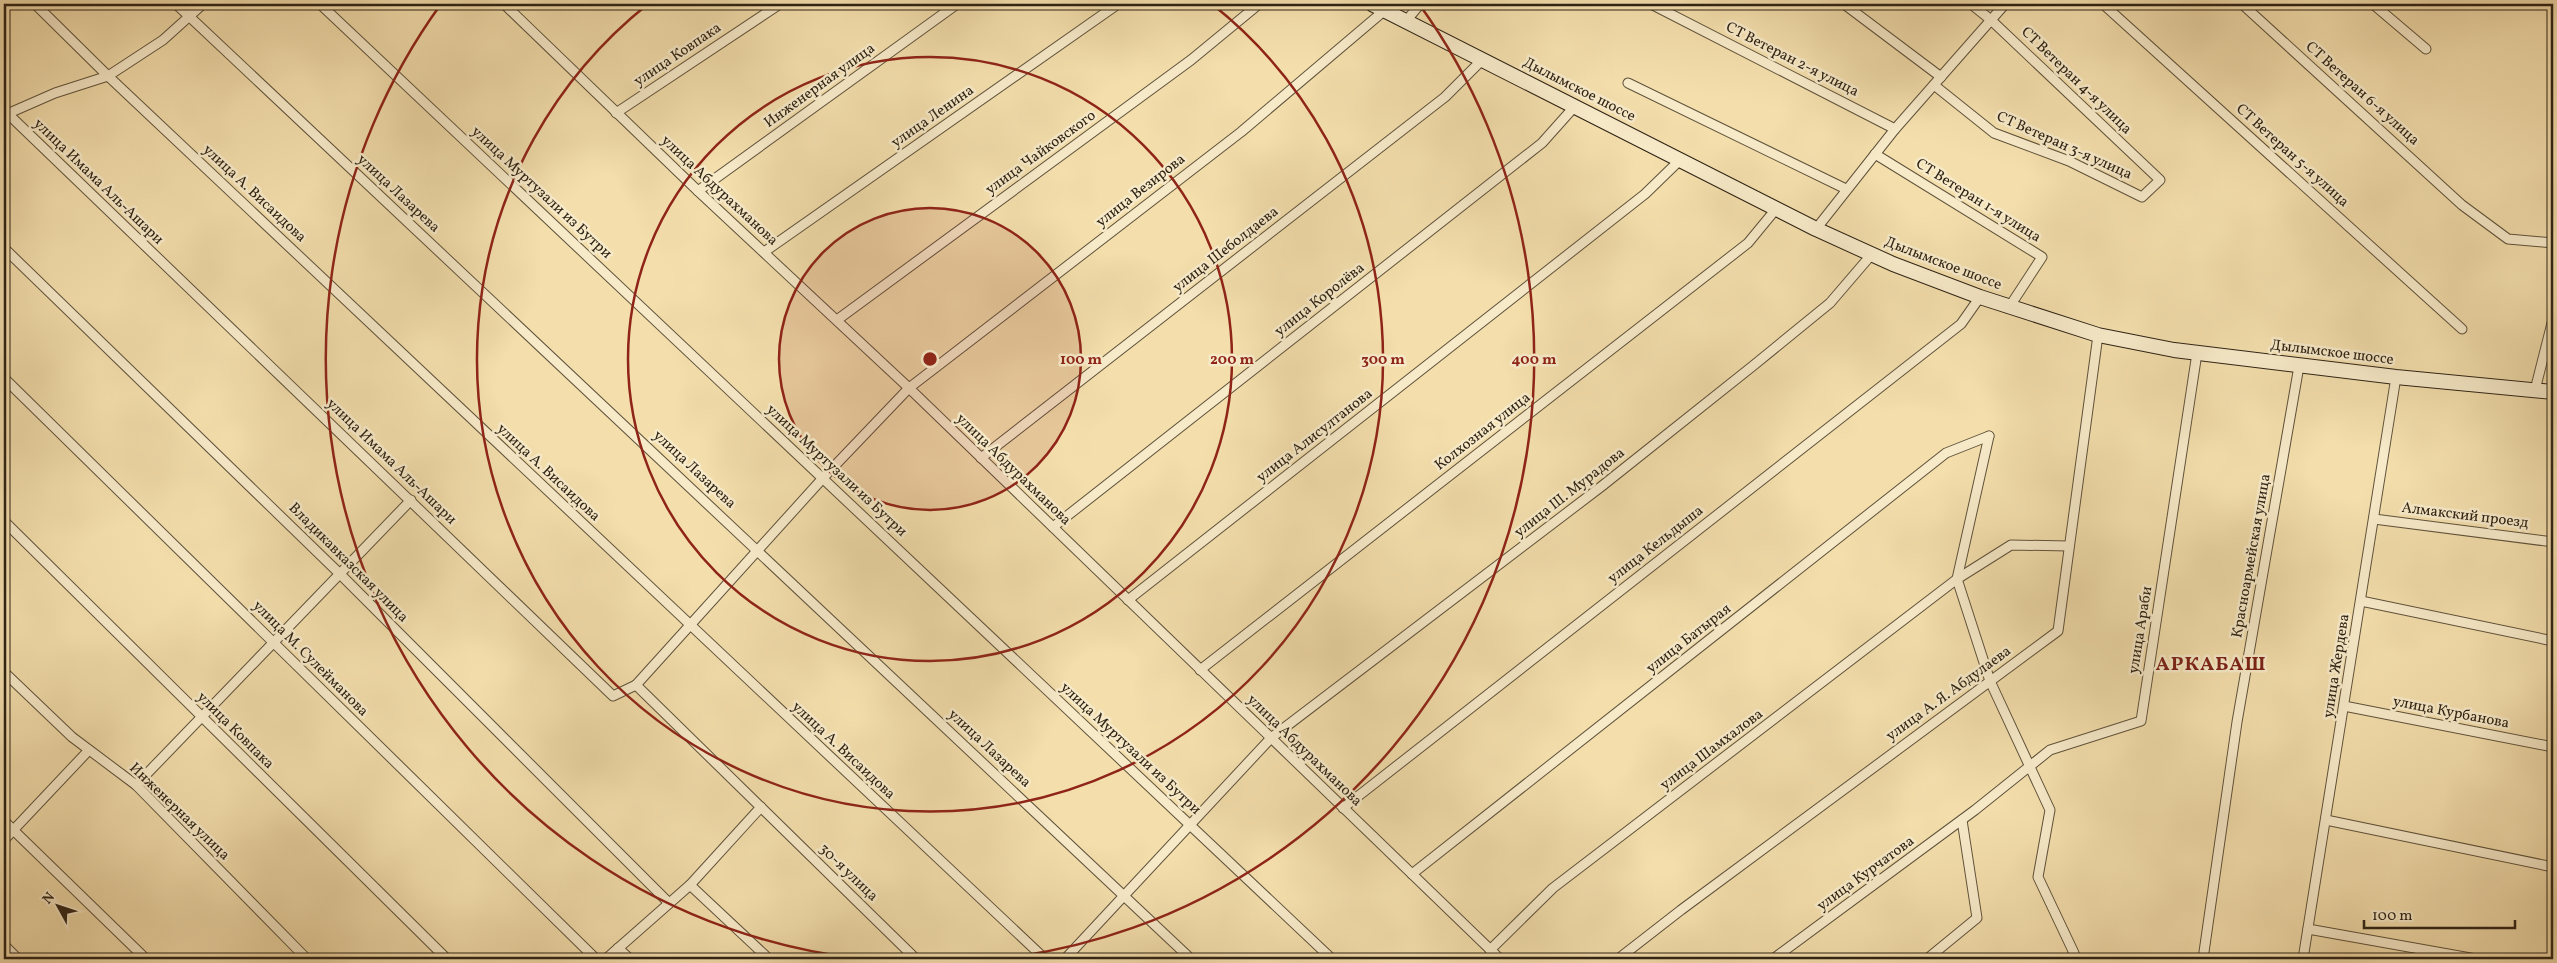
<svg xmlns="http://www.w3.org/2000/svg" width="2557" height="963" font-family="Vollkorn,serif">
<rect width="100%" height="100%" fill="#f3deac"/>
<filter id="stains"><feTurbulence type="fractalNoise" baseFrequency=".004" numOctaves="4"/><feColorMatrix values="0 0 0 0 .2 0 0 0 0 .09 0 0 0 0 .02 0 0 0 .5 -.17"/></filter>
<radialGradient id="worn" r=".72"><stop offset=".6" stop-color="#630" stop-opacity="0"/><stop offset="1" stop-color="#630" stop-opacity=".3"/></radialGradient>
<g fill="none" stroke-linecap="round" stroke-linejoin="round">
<defs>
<g id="street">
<polyline points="35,4 108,76 1045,959"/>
<polyline points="176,4 1191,959"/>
<polyline points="320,4 1332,959"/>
<polyline points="504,4 698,191 909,388 1500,959"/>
<polyline points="1651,4 1895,129"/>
<polyline points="1844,4 1941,77"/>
<polyline points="2103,4 2462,329"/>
<polyline points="2242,4 2462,205 2508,239 2553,243"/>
<polyline points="2373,4 2426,49"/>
<polyline points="1407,20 1420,4"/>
<polyline points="1628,83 1846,189"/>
<polyline points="1934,85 1994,133 2069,161 2142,197 2160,180 1991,20 1971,4"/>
<polyline points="4,110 613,696 636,685 916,959"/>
<polyline points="616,113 780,4"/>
<polyline points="7,114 55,93 108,76 163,40 203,4"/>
<polyline points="1875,154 2042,257 2010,306"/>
<polyline points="698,191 957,4"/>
<polyline points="1816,229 1895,129 2005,4"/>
<polyline points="4,248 340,574 669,903"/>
<polyline points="764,252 1118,4"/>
<polyline points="837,320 1191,60 1259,4"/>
<polyline points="4,378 596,959"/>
<polyline points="2535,390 2553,319"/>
<polyline points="1989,436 1957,579 1990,681 2050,810 2038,877 2074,953 2070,959"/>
<polyline points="981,458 1445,97 1483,59"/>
<polyline points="2374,519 2553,542"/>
<polyline points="4,521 447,959"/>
<polyline points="1053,527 1542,143 1575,106"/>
<polyline points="1128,600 1645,194 1680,160"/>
<polyline points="2361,601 2553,641"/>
<polyline points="1200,670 1748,243 1776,209"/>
<polyline points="4,672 72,737 136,785 307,959"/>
<polyline points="636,685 823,478 909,388 1241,132 1385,10"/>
<polyline points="2344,706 2553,747"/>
<polyline points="136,785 411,500"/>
<polyline points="1343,808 1961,324 1980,297"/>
<polyline points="2326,820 2553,867"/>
<polyline points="4,821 146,959"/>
<polyline points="4,840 89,750"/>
<polyline points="1412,874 1946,453 1989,436"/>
<polyline points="690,885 769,959"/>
<polyline points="2308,929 2476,959"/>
<polyline points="4,945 18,959"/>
<polyline points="618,948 630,959"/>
<polyline points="1490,950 1553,888 1957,579 2011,545 2069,546"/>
<polyline points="606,959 690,885 761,807"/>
<polyline points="1065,959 1271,738 1602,486 1754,365 1830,303 1872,254"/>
<polyline points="1618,959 1681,910 2058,631 2098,335"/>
<polyline points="1773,959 1975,810 2050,750 2141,721 2197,353"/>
<polyline points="1927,959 1977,918 1962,820"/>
<polyline points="2203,959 2237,722 2299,366"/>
<polyline points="2303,959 2396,377"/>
</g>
<polyline id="secondary" points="1372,4 1816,229 1893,264 1980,297 2098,335 2174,350 2396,377 2553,392"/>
</defs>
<use href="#street" stroke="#5f523b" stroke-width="11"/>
<use href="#secondary" stroke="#2e2315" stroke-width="16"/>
<use href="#street" stroke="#f7eac9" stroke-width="9"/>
<use href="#secondary" stroke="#f7eac9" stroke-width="14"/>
</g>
<circle cx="930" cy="359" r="151" fill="#8f2418" fill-opacity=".12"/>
<g fill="none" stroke="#8f2418" stroke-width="2.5">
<circle cx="930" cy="359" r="151"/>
<circle cx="930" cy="359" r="302"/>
<path d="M1212 4A453 453 0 1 1 648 4"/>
<path d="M862 959A604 604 0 0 1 441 4M1419 4A604 604 0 0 1 998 959"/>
</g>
<g text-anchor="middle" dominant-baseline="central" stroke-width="5" stroke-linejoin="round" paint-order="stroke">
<g font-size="15" fill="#2e2315" stroke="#f7eac9">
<text transform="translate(678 55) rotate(-34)">улица Ковпака</text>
<text transform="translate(1792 60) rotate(27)">СТ Ветеран 2-я улица</text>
<text transform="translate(2076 81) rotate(44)">СТ Ветеран 4-я улица</text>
<text transform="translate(820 86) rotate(-36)">Инженерная улица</text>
<text transform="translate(1579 90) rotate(27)">Дылымское шоссе</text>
<text transform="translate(2362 94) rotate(42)">СТ Ветеран 6-я улица</text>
<text transform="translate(933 117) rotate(-35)">улица Ленина</text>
<text transform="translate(2064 146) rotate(24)">СТ Ветеран 3-я улица</text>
<text transform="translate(1041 153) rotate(-36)">улица Чайковского</text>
<text transform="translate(2292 156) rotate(42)">СТ Ветеран 5-я улица</text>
<text transform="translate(98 182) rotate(44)">улица Имама Аль-Ашари</text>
<text transform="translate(719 191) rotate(43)">улица Абдурахманова</text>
<text transform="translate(1141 191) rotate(-38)">улица Везирова</text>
<text transform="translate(541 193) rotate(43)">улица Муртузали из Бутри</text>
<text transform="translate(254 194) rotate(43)">улица А. Висаидова</text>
<text transform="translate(398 194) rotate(43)">улица Лазарева</text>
<text transform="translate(1978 201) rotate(32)">СТ Ветеран 1-я улица</text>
<text transform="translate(1226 250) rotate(-38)">улица Шеболдаева</text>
<text transform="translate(1943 264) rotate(21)">Дылымское шоссе</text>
<text transform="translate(1320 300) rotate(-38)">улица Королёва</text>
<text transform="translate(2332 353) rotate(7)">Дылымское шоссе</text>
<text transform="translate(1483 432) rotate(-38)">Колхозная улица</text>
<text transform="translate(1315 436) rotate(-38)">улица Алисултанова</text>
<text transform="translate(391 462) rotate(44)">улица Имама Аль-Ашари</text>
<text transform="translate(694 470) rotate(43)">улица Лазарева</text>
<text transform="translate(1013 470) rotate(44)">улица Абдурахманова</text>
<text transform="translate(836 471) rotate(43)">улица Муртузали из Бутри</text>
<text transform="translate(548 473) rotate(43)">улица А. Висаидова</text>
<text transform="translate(1570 493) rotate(-38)">улица Ш. Мурадова</text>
<text transform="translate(2465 516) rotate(7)">Алмакский проезд</text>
<text transform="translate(1656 545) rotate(-38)">улица Кельдыша</text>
<text transform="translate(2252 556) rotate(-80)">Красноармейская улица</text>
<text transform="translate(348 563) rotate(45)">Владикавказская улица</text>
<text transform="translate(2141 630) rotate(-81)">улица Араби</text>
<text transform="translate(1689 639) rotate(-38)">улица Батырая</text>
<text transform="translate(310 659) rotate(45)">улица М. Сулейманова</text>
<text transform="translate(2337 666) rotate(-81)">улица Жердева</text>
<text transform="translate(1949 694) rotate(-36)">улица А. Я. Абдулаева</text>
<text transform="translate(2451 713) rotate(11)">улица Курбанова</text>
<text transform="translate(235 731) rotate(45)">улица Ковпака</text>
<text transform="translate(989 749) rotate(43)">улица Лазарева</text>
<text transform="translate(1130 749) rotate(43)">улица Муртузали из Бутри</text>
<text transform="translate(1712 750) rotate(-37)">улица Шамхалова</text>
<text transform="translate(843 751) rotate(43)">улица А. Висаидова</text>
<text transform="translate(1304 751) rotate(44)">улица Абдурахманова</text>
<text transform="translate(179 812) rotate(44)">Инженерная улица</text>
<text transform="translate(848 873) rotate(44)">30-я улица</text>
<text transform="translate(1866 874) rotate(-36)">улица Курчатова</text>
</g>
<g font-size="20" font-weight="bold" letter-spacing="1" fill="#7a1f14" stroke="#f7eac9">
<text x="2211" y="665">АРКАБАШ</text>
</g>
</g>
<circle cx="930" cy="359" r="8" fill="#8f2418" stroke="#f7eac9" stroke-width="2.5"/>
<g font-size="15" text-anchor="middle" font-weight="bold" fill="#8f2418" stroke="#f7eac9" stroke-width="5" stroke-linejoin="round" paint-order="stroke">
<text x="1081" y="364">100 m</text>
<text x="1232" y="364">200 m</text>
<text x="1383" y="364">300 m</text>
<text x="1534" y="364">400 m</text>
</g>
<rect width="2557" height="963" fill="none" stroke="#f3deac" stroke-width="20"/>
<rect x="5" y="5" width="2547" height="953" fill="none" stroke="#2e2315" stroke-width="2.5"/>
<rect x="10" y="10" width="2537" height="943" fill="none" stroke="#2e2315"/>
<g transform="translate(58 906) rotate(310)" stroke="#f7eac9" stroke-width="4" paint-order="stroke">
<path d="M0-4L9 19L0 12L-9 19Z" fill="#2e2315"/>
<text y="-8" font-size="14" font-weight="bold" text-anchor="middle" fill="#2e2315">N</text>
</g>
<path d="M2364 920v8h151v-8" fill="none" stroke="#2e2315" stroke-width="2.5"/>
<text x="2372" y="920" font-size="15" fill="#2e2315" stroke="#f7eac9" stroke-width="4" paint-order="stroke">100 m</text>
<rect width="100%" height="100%" filter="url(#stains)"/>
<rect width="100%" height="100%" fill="url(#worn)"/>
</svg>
